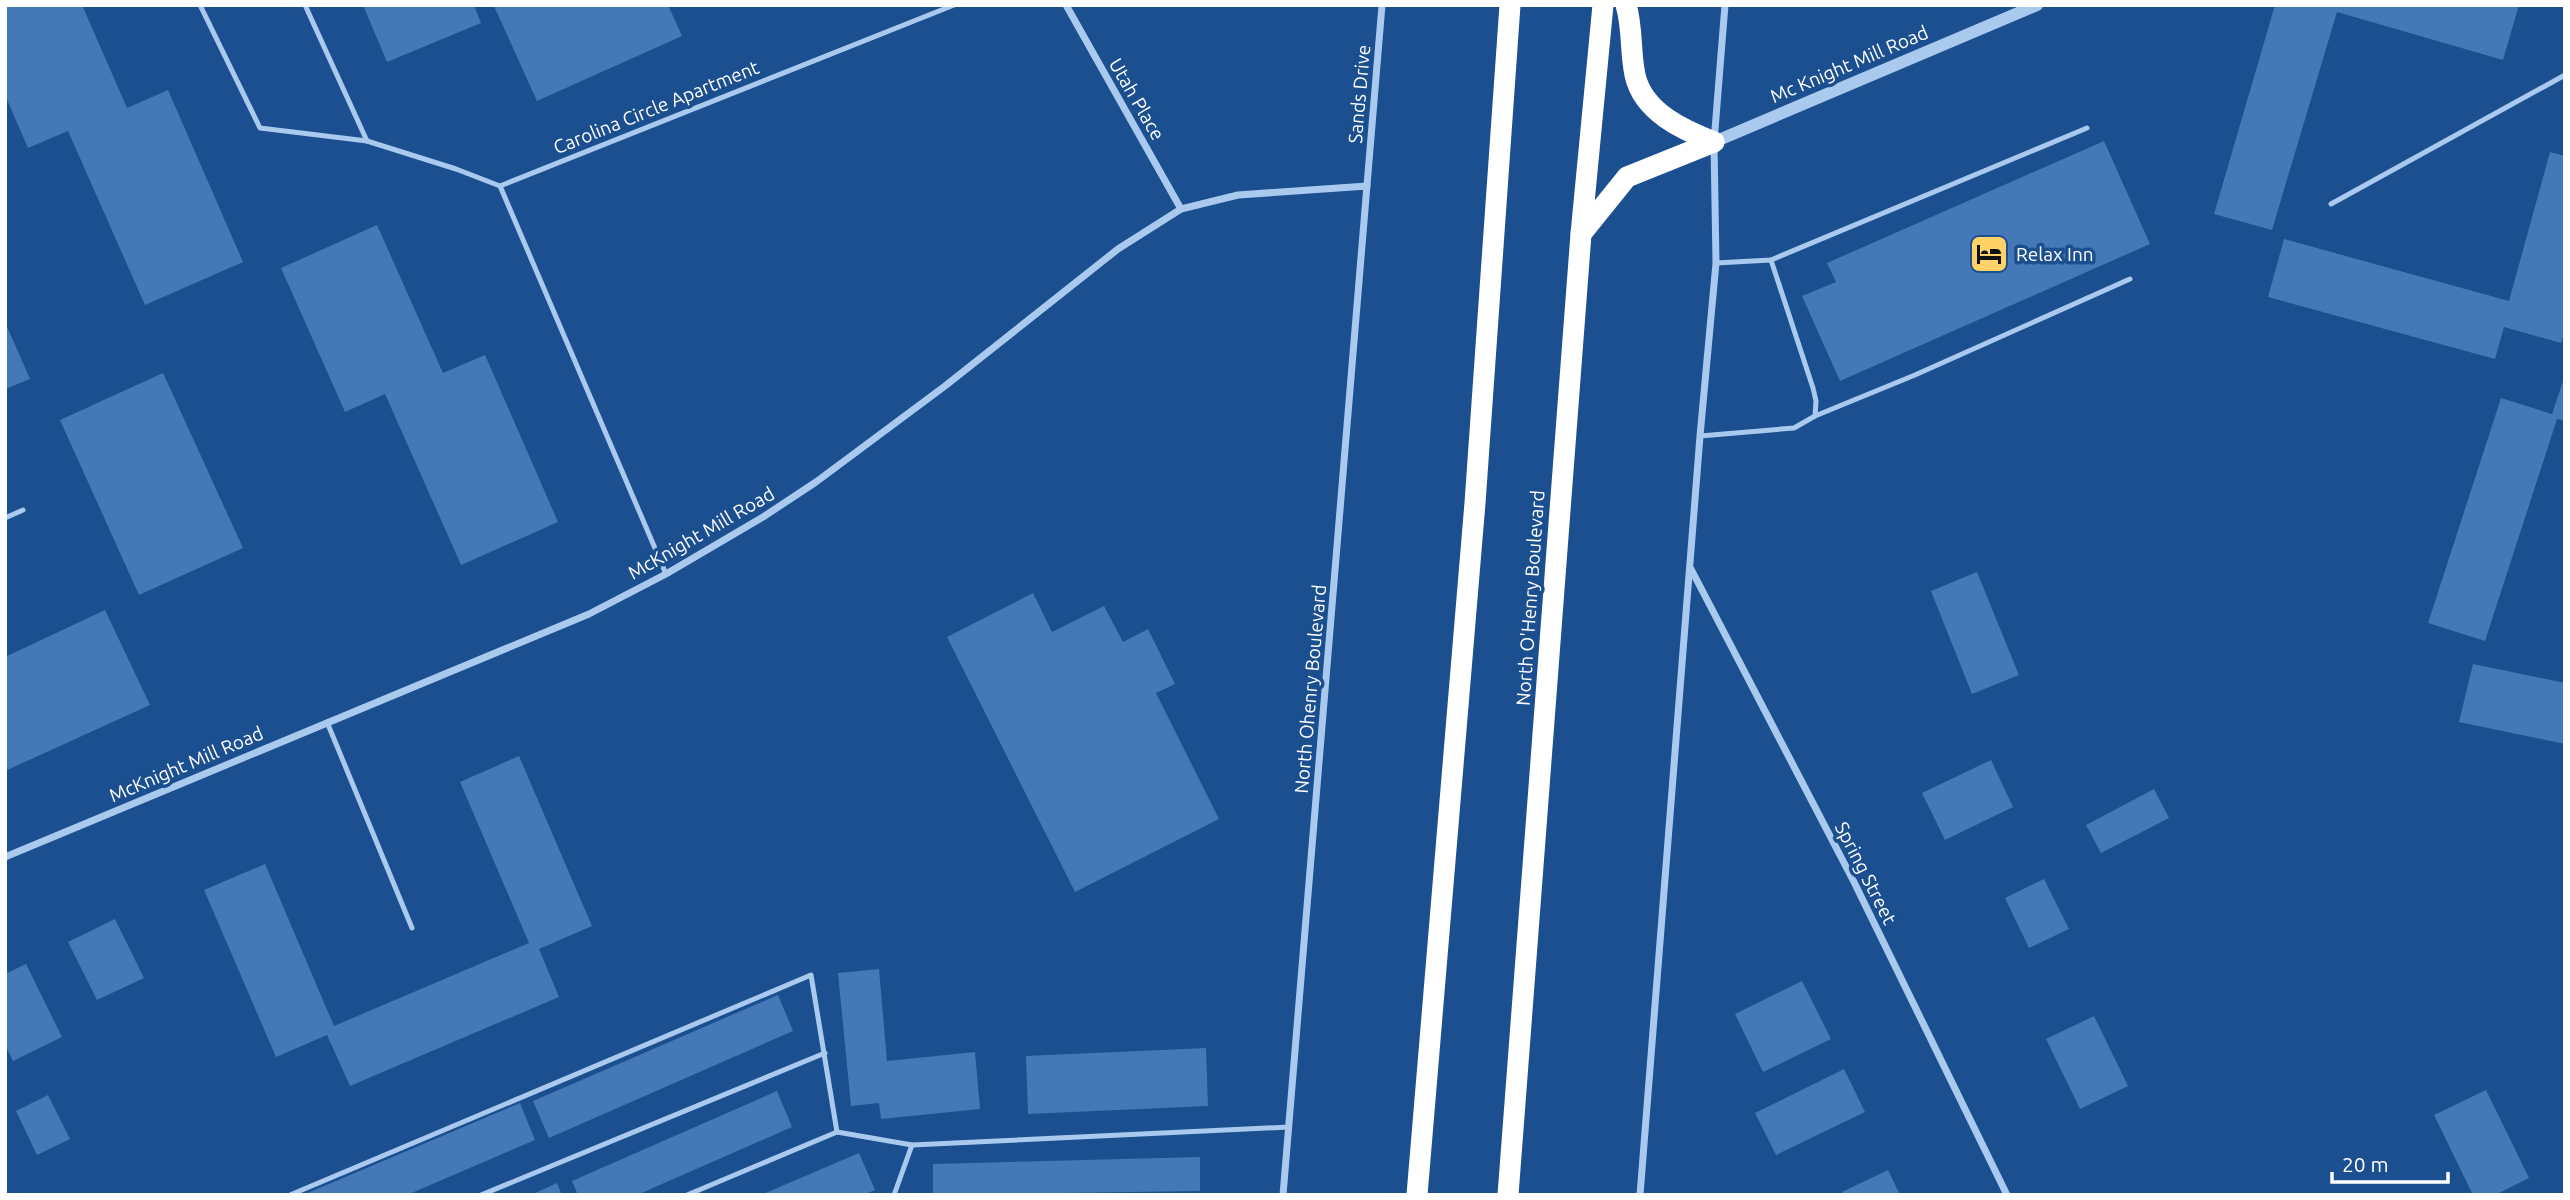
<svg xmlns="http://www.w3.org/2000/svg" width="2570" height="1200" font-family="Ubuntu,sans-serif">
<rect width="100%" height="100%" fill="#1b4f8f"/>
<g fill="#4478b7">
<polygon points="5,5 82,5 127,108 168,90 243,262 145,305 68,131 28,148 5,95"/>
<polygon points="363,5 474,5 481,23 387,62"/>
<polygon points="496,5 668,5 682,36 537,101 494,6"/>
<polygon points="2275,5 2519,5 2503,60 2337,12 2272,230 2214,214"/>
<polygon points="2104,141 2150,244 1840,381 1802,296 1836,282 1827,263"/>
<polygon points="2550,152 2565,156 2565,330 2561,343 2504,327 2495,359 2268,297 2284,239 2509,301"/>
<polygon points="377,225 443,373 485,355 558,522 461,565 385,394 345,412 281,268"/>
<polygon points="5,322 30,379 5,389"/>
<polygon points="163,373 243,548 139,595 60,420"/>
<polygon points="2565,375 2565,421 2557,419 2485,641 2428,623 2501,398 2552,414"/>
<polygon points="1977,572 2019,675 1972,694 1931,591"/>
<polygon points="1033,593 1052,632 1104,606 1123,642 1148,629 1175,684 1156,693 1219,819 1075,892 947,637"/>
<polygon points="105,610 150,705 5,771 5,657"/>
<polygon points="2473,664 2565,683 2565,744 2459,722"/>
<polygon points="519,756 592,926 539,949 559,997 350,1086 327,1035 276,1057 204,890 265,864 334,1026 529,943 460,782"/>
<polygon points="1991,760 2013,807 1945,840 1922,793"/>
<polygon points="2154,789 2169,818 2101,853 2086,825"/>
<polygon points="2044,879 2069,929 2029,948 2005,898"/>
<polygon points="115,919 144,978 97,1000 68,942"/>
<polygon points="26,964 62,1037 13,1061 5,1045 5,974"/>
<polygon points="879,969 887,1061 975,1052 980,1109 881,1119 879,1103 851,1106 838,973"/>
<polygon points="1802,981 1831,1039 1763,1072 1735,1014"/>
<polygon points="778,995 793,1031 549,1138 533,1101"/>
<polygon points="2094,1016 2128,1086 2080,1109 2046,1039"/>
<polygon points="1206,1048 1208,1106 1028,1114 1026,1056"/>
<polygon points="1844,1069 1865,1112 1776,1155 1755,1113"/>
<polygon points="2486,1090 2529,1178 2495,1195 2473,1195 2434,1115"/>
<polygon points="777,1091 792,1127 637,1195 578,1195 572,1181"/>
<polygon points="48,1095 70,1139 37,1155 16,1111"/>
<polygon points="520,1103 535,1140 407,1195 303,1195"/>
<polygon points="859,1153 875,1190 863,1195 761,1195"/>
<polygon points="1200,1157 1200,1191 933,1195 933,1164"/>
<polygon points="1888,1170 1900,1195 1843,1195 1842,1192"/>
<polygon points="557,1183 562,1195 531,1195"/>
</g>
<g fill="none" stroke-linecap="round" stroke-linejoin="round">
<g stroke="#a9c9ee" stroke-width="5">
<polyline points="200,5 260,128 367,141 456,169 500,186 954,5"/>
<polyline points="305,5 367,141"/>
<polyline points="500,186 666,574"/>
<polyline points="2331,204 2565,75"/>
<polyline points="1716,263 1771,260 2087,128"/>
<polyline points="1815,416 1915,375 2130,279"/>
<polyline points="1700,436 1794,428 1815,416 1816,401 1813,388 1771,260"/>
<polyline points="5,518 23,510"/>
<polyline points="327,722 412,928"/>
<polyline points="290,1195 811,975 837,1132"/>
<polyline points="481,1195 825,1053"/>
<polyline points="687,1195 837,1132 912,1145 1289,1127"/>
<polyline points="894,1195 912,1145"/>
</g>
<g stroke="#a9c9ee" stroke-width="7">
<polyline points="1066,5 1181,209"/>
<polyline points="1691,569 1854,882 2007,1195"/>
<polyline points="5,857 589,614 666,574 763,517 816,482 945,386 1118,249 1181,209 1238,195 1367,186"/>
<polyline points="1283,1195 1382,5"/>
<polyline points="1640,1195 1700,436 1716,263 1714,142 1725,5"/>
</g>
<polyline stroke="#a9c9ee" stroke-width="12" points="1714,142 2037,5"/>
<g stroke="#fff" stroke-width="21">
<path d="M1626,5C1633,28 1630,52 1635,75C1643,112 1683,130 1714,142"/>
<polyline points="1581,234 1627,177 1714,142"/>
<polyline points="1417,1195 1475,503 1510,5"/>
<polyline points="1508,1195 1581,234 1603,5"/>
</g>
</g>
<defs>
<symbol id="hotel-square" viewBox="-11 -11 22 22"><rect x="-9" y="-9" width="18" height="18" rx="4" fill="#ffd166" stroke="#1b4f8f"/><path d="M-6-4.5h1.5V1H6V5H4.5V3h-9V5H-6ZM-4 0a1.8 1.8 0 1 1 3.6 0ZM.5 0V-2.5h3Q6-2.5 6 0Z" fill="#111"/></symbol>
</defs>
<g fill-rule="evenodd">
<use href="#hotel-square" x="1967" y="232" width="44" height="44"/>
</g>
<g text-anchor="middle" dominant-baseline="central" stroke-width="7" stroke-linejoin="round" paint-order="stroke">
<g font-size="19" fill="#fff" stroke="#1b4f8f">
<text transform="translate(1849 64) rotate(-23)">Mc Knight Mill Road</text>
<text transform="translate(1359 94) rotate(-85)">Sands Drive</text>
<text transform="translate(1137 99) rotate(60)">Utah Place</text>
<text transform="translate(656 107) rotate(-22)">Carolina Circle Apartment</text>
<text transform="translate(701 533) rotate(-30)">McKnight Mill Road</text>
<text transform="translate(1530 598) rotate(-86)">North O'Henry Boulevard</text>
<text transform="translate(1310 689) rotate(-85)">North Ohenry Boulevard</text>
<text transform="translate(186 764) rotate(-23)">McKnight Mill Road</text>
<text transform="translate(1866 873) rotate(63)">Spring Street</text>
</g>
<g font-size="19" fill="#fff" stroke="#1b4f8f" text-anchor="start">
<text x="2016" y="254">Relax Inn</text>
</g>
</g>
<rect width="2570" height="1200" fill="none" stroke="#ffffff" stroke-width="14"/>
<path d="M2332 1172v10h116v-10" fill="none" stroke="#ffffff" stroke-width="3.5"/>
<text x="2342" y="1172" font-size="21" fill="#ffffff" stroke="#1b4f8f" stroke-width="5" paint-order="stroke">20 m</text>
</svg>
